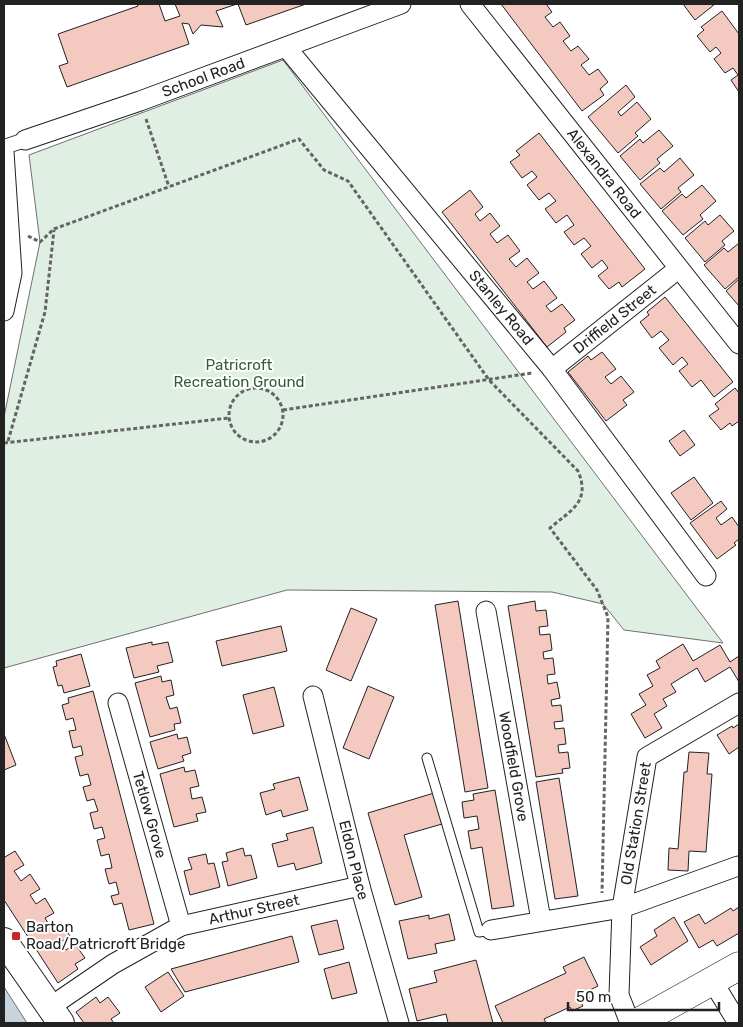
<svg xmlns="http://www.w3.org/2000/svg" width="743" height="1027" viewBox="0 0 743 1027" font-family="Rubik,sans-serif">
  <rect width="100%" height="100%" fill="#fff"/>
  <polygon fill="#e0efe3" stroke="#6f6f6f" points="283,60 723,643 624,630 603,604 552,592 287,590 4,668 4,417 40,242 29,155"/>
  <polygon fill="#c7d3dd" stroke="#6f6f6f" points="4,987 27,1023 4,1023"/>
  <g fill="#f3c9c0" stroke="#222">
    <polygon points="137,4 159,4 165,21 180,16 175,4 237,4 216,11 223,27 201,25 193,34 189,24 182,23 189,44 67,87 59,66 68,63 58,34 138,6"/>
    <polygon points="238,4 306,4 246,25"/>
    <polygon points="501,4 546,4 552,12 545,17 553,27 560,22 570,36 563,41 571,51 578,46 589,59 581,65 589,75 598,69 608,82 600,89 604,95 582,111"/>
    <polygon points="683,4 715,4 695,20"/>
    <polygon points="722,11 739,34 739,92 731,80 738,75 733,68 725,73 714,59 721,53 716,47 710,52 697,36 704,30 701,27"/>
    <polygon points="626,85 635,97 618,112 621,116 637,102 651,119 635,133 638,136 618,153 588,117"/>
    <polygon points="659,130 673,146 657,159 660,163 640,180 620,156 640,139 643,143"/>
    <polygon points="539,133 645,269 622,287 619,282 609,289 598,276 608,268 602,260 592,268 581,254 591,246 584,238 574,245 564,232 574,225 567,215 556,223 545,209 556,201 549,193 539,200 527,185 537,177 532,171 522,178 510,162 520,155 516,151"/>
    <polygon points="680,158 694,175 678,188 681,192 661,209 640,184 660,168 664,172"/>
    <polygon points="702,185 716,201 700,215 703,219 683,235 662,211 682,194 686,198"/>
    <polygon points="470,190 483,207 475,214 480,221 490,213 500,226 490,234 497,243 508,235 520,251 509,259 516,267 527,258 539,273 527,282 533,289 544,281 557,298 546,306 551,312 562,304 575,320 564,328 566,332 547,347 442,212"/>
    <polygon points="720,215 734,231 722,241 725,245 705,262 685,238 705,221 708,225"/>
    <polygon points="739,243 739,277 725,289 704,265 724,248 728,252"/>
    <polygon points="739,279 739,306 726,291"/>
    <polygon points="665,297 733,382 714,397 701,380 692,387 679,371 688,364 682,357 673,365 659,348 669,340 661,331 652,338 640,322 649,315 647,312"/>
    <polygon points="602,352 616,369 605,377 611,384 621,376 634,392 623,400 627,405 606,421 568,372 588,356 591,360"/>
    <polygon points="735,388 739,393 739,421 732,426 730,423 721,430 709,416 719,409 715,404"/>
    <polygon points="684,430 695,445 680,456 669,441"/>
    <polygon points="694,477 713,503 691,520 671,493"/>
    <polygon points="721,501 727,509 716,518 721,525 732,517 739,527 739,539 734,543 736,545 717,559 690,523"/>
    <polygon points="458,601 488,788 465,792 435,605"/>
    <polygon points="535,601 536,611 546,610 548,626 539,627 540,635 550,634 552,650 543,652 544,659 553,658 555,674 547,675 548,684 557,682 560,698 551,700 552,706 561,705 563,721 554,722 555,729 564,728 566,744 558,745 559,753 568,752 570,768 562,769 563,773 536,777 508,606"/>
    <polygon points="351,608 377,619 351,681 326,670"/>
    <polygon points="281,626 287,651 222,666 216,641"/>
    <polygon points="152,642 152,645 168,642 173,662 157,666 159,672 134,678 126,648"/>
    <polygon points="683,644 693,661 720,645 730,662 739,656 739,682 730,667 705,682 697,668 671,684 676,692 663,699 667,706 654,714 662,728 645,738 631,714 646,705 639,694 653,686 647,675 660,668 656,661"/>
    <polygon points="81,654 90,686 64,693 62,685 58,686 53,667 57,666 56,661"/>
    <polygon points="161,676 162,682 171,680 174,695 166,697 170,709 177,707 181,723 174,724 175,730 150,737 135,683"/>
    <polygon points="368,686 394,697 369,759 343,748"/>
    <polygon points="274,687 284,726 253,734 243,695"/>
    <polygon points="93,691 154,924 129,930 122,903 114,905 111,896 119,894 116,882 109,884 105,869 112,868 109,854 101,856 97,840 105,838 102,827 94,829 90,813 98,811 94,799 87,801 83,787 91,785 88,774 80,776 75,757 83,755 81,746 73,748 69,731 76,730 73,718 66,720 62,705 69,703 68,698"/>
    <polygon points="739,724 739,747 729,754 717,735 732,726 733,728"/>
    <polygon points="4,734 16,765 4,770"/>
    <polygon points="177,734 178,739 187,737 191,753 182,756 184,761 158,769 150,742"/>
    <polygon points="689,752 709,753 707,774 712,774 706,852 689,851 688,871 668,870 669,848 678,849 684,772 687,772"/>
    <polygon points="184,767 185,772 195,770 199,786 190,788 192,799 202,797 206,812 196,814 198,821 174,827 160,774"/>
    <polygon points="299,777 308,810 283,817 281,810 266,815 260,793 275,789 273,784"/>
    <polygon points="559,778 578,896 555,899 536,782"/>
    <polygon points="495,790 514,906 492,909 482,847 471,849 468,831 479,829 477,816 464,818 462,802 474,800 473,794"/>
    <polygon points="434,793 442,824 404,835 422,897 395,905 368,813"/>
    <polygon points="313,827 322,863 296,870 294,863 278,867 272,844 288,840 286,834"/>
    <polygon points="243,848 245,856 251,855 257,878 228,886 222,862 228,861 226,853"/>
    <polygon points="15,851 24,865 14,871 21,881 30,874 40,889 30,895 36,904 45,898 54,913 45,918 51,928 61,922 70,936 61,942 66,950 75,944 85,958 75,964 78,969 58,983 4,900 4,855 5,857"/>
    <polygon points="206,854 208,864 214,863 220,887 190,895 184,871 192,869 188,858"/>
    <polygon points="739,907 739,933 717,946 713,940 699,948 684,922 699,914 705,924 731,908 733,911"/>
    <polygon points="449,914 455,940 435,944 437,953 408,959 399,921 429,915 429,919"/>
    <polygon points="674,917 688,941 651,965 640,947 657,936 654,930"/>
    <polygon points="337,920 344,949 319,955 311,926"/>
    <polygon points="292,936 299,962 185,992 171,969"/>
    <polygon points="584,957 598,986 590,990 593,996 581,1002 583,1006 572,1011 570,1007 544,1019 546,1023 503,1023 495,1006 566,973 563,967"/>
    <polygon points="476,960 493,1023 448,1023 446,1014 417,1021 409,989 437,982 434,971"/>
    <polygon points="349,962 357,993 332,999 324,969"/>
    <polygon points="168,972 184,996 161,1012 145,987"/>
    <polygon points="96,997 100,1003 108,997 120,1013 111,1019 114,1023 84,1023 76,1012"/>
  </g>
  <g fill="none" stroke-linecap="round" stroke-linejoin="round">
    <g stroke="#222" stroke-width="11">
      <polyline id="service" points="427,758 479,932 491,930"/>
    </g>
    <g stroke="#222" stroke-width="16">
      <polyline id="pedestrian" points="4,147 25,140"/>
    </g>
    <g stroke="#222" stroke-width="21">
      <g id="minor">
        <path id="s1" d="M470 4 739 344"/>
        <path id="s2" d="M286 47 552 369 706 576"/>
        <path id="s3" d="M25 140 140 101 401 4"/>
        <polyline points="4,152 12,273 4,311"/>
        <path id="s4" d="M552 369 678 269"/>
        <path id="s5" d="M486 611 541 920"/>
        <path id="s6" d="M313 696 360 886 399 1023"/>
        <path id="s7" d="M118 703 181 926"/>
        <path id="s8" d="M738 866 622 908 647 757 739 703"/>
        <polyline points="491,930 622,908 619,995 630,1023"/>
        <polyline points="713,982 738,1023"/>
        <path id="s9" d="M50 1007 113 964 181 926 360 886"/>
      </g>
    </g>
    <g stroke="#222" stroke-width="28">
      <polyline id="secondary" points="4,941 61,1023"/>
    </g>
    <g stroke="#222" stroke-width="29">
      <polyline id="primary" points="637,1023 739,966"/>
    </g>
    <g stroke="#646464" stroke-width="3" stroke-dasharray="4 2.5" stroke-linecap="butt">
      <polyline points="146,119 169,187"/>
      <path d="M28 236 40 242 54 229 299 139 324 170 348 181 489 380 578 471C591 502 571 510 550 528L597 590 608 617 602 893"/>
      <circle cx="256" cy="415" r="27"/>
      <polyline points="283,410 532,373"/>
      <polyline points="8,441 45,312 54,230"/>
      <polyline points="4,443 229,418"/>
    </g>
    <use href="#service" stroke="#fff" stroke-width="9"/>
    <use href="#pedestrian" stroke="#fff" stroke-width="14"/>
    <use href="#minor" stroke="#fff" stroke-width="19"/>
    <use href="#secondary" stroke="#fff" stroke-width="26"/>
    <use href="#primary" stroke="#fff" stroke-width="28"/>
  </g>
  <rect fill="#c62828" stroke="#fff" stroke-width="2" x="11" y="931" width="10" height="10" rx="2.5"/>
  <g text-anchor="middle" stroke-width="4" stroke-linejoin="round" paint-order="stroke">
    <g font-size="15" fill="#222" stroke="#fff">
      <text dy="5" stroke="none"><textPath href="#s3" startOffset="189">School Road</textPath></text>
      <text dy="5" stroke="none"><textPath href="#s1" startOffset="216">Alexandra Road</textPath></text>
      <text dy="5" stroke="none"><textPath href="#s2" startOffset="338">Stanley Road</textPath></text>
      <text dy="5" stroke="none"><textPath href="#s4" startOffset="80">Driffield Street</textPath></text>
      <text dy="5" stroke="none"><textPath href="#s5" startOffset="158">Woodfield Grove</textPath></text>
      <text dy="5" stroke="none"><textPath href="#s7" startOffset="116">Tetlow Grove</textPath></text>
      <text dy="5" stroke="none"><textPath href="#s8" startOffset="209">Old Station Street</textPath></text>
      <text dy="5" stroke="none"><textPath href="#s6" startOffset="169">Eldon Place</textPath></text>
      <text dy="5" stroke="none"><textPath href="#s9" startOffset="229">Arthur Street</textPath></text>
    </g>
    <g font-size="15" fill="#2f5e38" stroke="#fff">
      <text x="239" y="370">Patricroft<tspan x="239" dy="17">Recreation Ground</tspan></text>
    </g>
    <g font-size="15" fill="#222" stroke="#fff" text-anchor="start">
      <text x="26" y="932">Barton<tspan x="26" dy="17">Road/Patricroft Bridge</tspan></text>
    </g>
  </g>
  <rect width="743" height="1027" fill="none" stroke="#222222" stroke-width="10"/>
  <path d="M568 1002v8h151v-8" fill="none" stroke="#222222" stroke-width="2.5"/>
  <text x="576" y="1002" font-size="15" fill="#222222" stroke="#ffffff" stroke-width="4" paint-order="stroke">50 m</text>
</svg>
